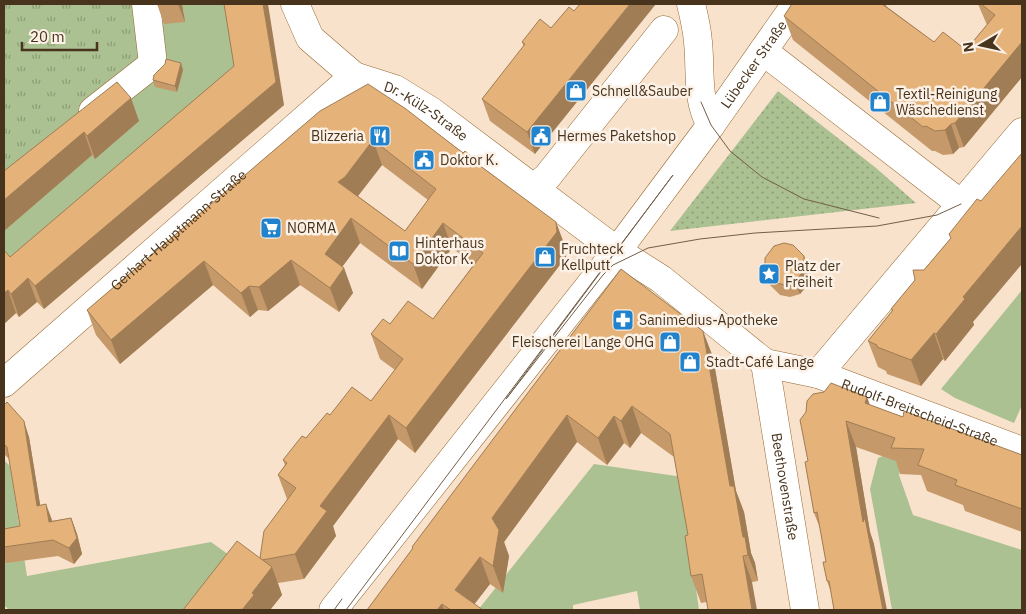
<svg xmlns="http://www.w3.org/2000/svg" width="1026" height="614" viewBox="0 0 1026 614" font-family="'IBM Plex Sans',sans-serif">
  <defs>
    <pattern id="grass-dots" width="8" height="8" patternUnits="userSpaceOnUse" patternTransform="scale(1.25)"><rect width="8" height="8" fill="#abc192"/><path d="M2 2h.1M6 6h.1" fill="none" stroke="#8d9d76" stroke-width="1.8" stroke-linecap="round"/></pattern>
    <pattern id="park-tufts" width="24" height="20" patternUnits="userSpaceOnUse" patternTransform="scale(1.25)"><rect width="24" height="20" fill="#abc192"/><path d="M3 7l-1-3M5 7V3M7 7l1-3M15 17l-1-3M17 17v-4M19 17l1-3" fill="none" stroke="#8d9d76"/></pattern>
  </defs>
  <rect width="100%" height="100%" fill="#f8e2cc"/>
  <polygon fill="url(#grass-dots)" points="778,91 876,168 916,203 670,231"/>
  <polygon fill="url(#park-tufts)" points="4,4 149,4 153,64 4,181"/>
  <g fill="#abc192">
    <polygon points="182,4 225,4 238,88 4,272 4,181 152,64 152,22 184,15"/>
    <polygon points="1022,290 1022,405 1014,423 955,398 941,389"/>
    <polygon points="905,447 899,475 913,515 1022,550 1022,610 892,610 870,489 878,458"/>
    <polygon points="4,460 10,466 27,576 211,542 247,568 214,610 9,610 4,605"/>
    <polygon points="594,464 676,476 680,474 699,610 640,610 637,591 573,605 573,610 478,610"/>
  </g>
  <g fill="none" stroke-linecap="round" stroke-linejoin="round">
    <g stroke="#976830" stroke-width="29">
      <g id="minor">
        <path id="s1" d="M295 4 310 38 354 76 395 89 431 111 617 251 661 279 765 363 818 374 1022 451"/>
        <path d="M691 4C694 16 697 29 698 42 701 70 696 100 711 125"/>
        <polyline points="763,51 961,204"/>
        <polyline points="93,111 153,64 146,4"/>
        <polyline points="534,188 547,177 664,30"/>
        <path id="s2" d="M765 363 805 610"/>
        <polyline points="818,374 1022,132"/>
        <path id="s3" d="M4 383 354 76"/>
        <path id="s4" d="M333 610 617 251 711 125 796 4"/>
      </g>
    </g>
    <use href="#minor" stroke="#fff" stroke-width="28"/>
    <g stroke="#735e47" stroke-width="1">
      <polyline points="701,102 711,125 730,151 762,177 804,199 879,218"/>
      <polyline points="334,610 342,599"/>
      <polyline points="346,610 673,175 506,399 603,275 613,265 648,248 700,239 755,233 877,226 937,215 961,204"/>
    </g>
  </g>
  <g fill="#c59969" fill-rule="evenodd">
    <polygon points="157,4 182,4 185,22 164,24"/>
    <polygon points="792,4 887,4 886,6 934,42 966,50 987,25 978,4 1022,4 1022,77 964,147 959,148 953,154 943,155 935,151 932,151 793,40 784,16"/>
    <polygon points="574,11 535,154 490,121 482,99 524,47 522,42 551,28"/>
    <polygon points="234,66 284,105 44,309 37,302 19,317 16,313 4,324 4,250 10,257"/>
    <polygon points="183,70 177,92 155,87 153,80"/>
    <polygon points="117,82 139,121 95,159 92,155 4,231"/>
    <path d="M320 111 463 153 480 163 482 167 565 246 566 257 415 453 398 439 333 526 336 536 304 579 278 583 282 595 270 610H183L260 558 287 499 278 475 285 465 283 460 330 415 371 401 395 370 380 359 371 334 390 324 433 319 474 264 452 248 422 289 360 243 342 267 344 268 353 293 339 312 300 285 268 311 258 310 250 317 213 285 120 364 96 335 87 310ZM382 165 428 200 405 231 358 196Z"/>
    <polygon points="977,199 973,322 974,325 945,361 943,359 921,386 887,374 886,371 878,367 868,341 892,311 891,309 951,238"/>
    <polygon points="808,268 809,283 800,294 790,297 780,295 770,285 765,272"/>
    <polygon points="621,269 713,357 736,491 744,512 751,553 755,563 758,581 752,582 706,602 701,603 691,576 688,535 674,457 641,433 630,448 624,443 607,465 577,442 504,542 509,556 503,593 490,584 474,604 483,610 367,610 413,548 412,547"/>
    <polygon points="824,392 870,405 903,417 1022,455 1022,532 965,511 963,505 927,491 921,475 900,474 896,461 856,447 870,532 874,544 832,595 827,581 826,562 820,528 814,513 808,461"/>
    <polygon points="4,405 29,437 40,505 52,521 71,518 77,534 82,554 74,564 58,556 6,563 4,557 4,529 20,526 9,459 4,454"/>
  </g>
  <g fill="#a07d55">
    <polygon points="178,4 182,4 185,22"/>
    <polygon points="263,4 268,4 284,105 44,309 35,286 276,82"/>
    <polygon points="630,4 656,4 535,154 527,132"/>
    <polygon points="1022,42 1022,77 964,147 955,123"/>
    <polygon points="181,63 183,70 177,92 175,86"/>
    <polygon points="131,98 139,121 95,159 87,136"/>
    <polygon points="951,124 959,148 953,154 945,130"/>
    <polygon points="84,132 92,155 4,231 4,200"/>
    <polygon points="373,140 382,165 354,201 338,182"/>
    <polygon points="351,218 360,243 333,279 325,254"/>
    <polygon points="556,222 565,246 566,257 415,453 406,428"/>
    <polygon points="443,223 452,248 422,289 413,264"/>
    <polygon points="1022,226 1022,264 973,322 974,325 945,361 936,334 963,297"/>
    <polygon points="804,256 808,268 809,283 800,294 795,282"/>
    <polygon points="291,260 300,285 268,311 259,287"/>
    <polygon points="204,261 213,285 120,364 111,340"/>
    <polygon points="344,268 353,293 339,312 330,288"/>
    <polygon points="28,278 37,302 19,317 11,294"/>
    <polygon points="249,286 258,310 250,317 241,293"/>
    <polygon points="8,290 16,313 4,324 4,293"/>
    <polygon points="703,331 713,357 736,491 744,512 751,553 755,563 758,581 748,555 730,486"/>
    <polygon points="934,333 943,359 921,386 911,360"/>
    <polygon points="867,397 877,424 865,403"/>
    <polygon points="632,406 641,433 630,448 621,421"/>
    <polygon points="389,415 398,439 333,526 336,536 304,579 295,554 320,506"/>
    <polygon points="567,415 577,442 504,542 509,556 503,593 493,566 492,518"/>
    <polygon points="614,416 624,443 607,465 598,438"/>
    <polygon points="24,421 29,437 43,522 37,506"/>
    <polygon points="846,421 856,447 870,532 874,544 887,610 883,610 863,522"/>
    <polygon points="46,504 52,520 55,537 49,522"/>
    <polygon points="71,518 77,534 82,554 74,564 69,548"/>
    <polygon points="743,556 752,582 757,610 752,610"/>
    <polygon points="480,557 490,584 470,610 455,590"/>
    <polygon points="272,567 282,595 270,610 242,610 252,593"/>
    <polygon points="442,604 444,610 437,610"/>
  </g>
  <g fill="#e5b27a" stroke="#a07d55" fill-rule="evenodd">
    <polygon points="224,4 263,4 276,82 35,286 28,278 11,294 8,290 4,293 4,250 10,257 234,66"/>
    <polygon points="580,4 630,4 527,132 482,99 525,44 522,42 540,19 551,28 569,7 574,11"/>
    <polygon points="792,4 882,4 934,42 943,32 966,50 995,15 981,4 1022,4 1022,42 955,123 951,124 945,130 935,131 926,126 923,127 784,16"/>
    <polygon points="166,59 181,63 175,86 153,80 154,75 165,64"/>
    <polygon points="117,82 131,98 87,136 84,132 4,200 4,171"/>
    <path d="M368 84 406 109 463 153 465 151 480 163 479 165 556 222 557 232 406 428 389 415 320 506 327 511 295 554 262 560 260 558 264 531 296 488 278 475 287 463 283 460 302 436 306 438 327 413 330 415 352 387 371 401 403 359 371 334 383 319 390 324 408 301 433 319 483 253 443 223 413 264 351 218 325 254 344 268 330 288 291 260 259 287 249 286 241 293 204 261 111 340 87 310 320 111ZM373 140 436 189 405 231 338 182 345 177Z"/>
    <polygon points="1022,153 1022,226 963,297 965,299 936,334 934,333 911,360 877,347 877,345 868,341 893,310 891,309 915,280 913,270 924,270 951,238 949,234 977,199 981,201"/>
    <polygon points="784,243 793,245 804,256 804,270 795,282 785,285 776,283 765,272 765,258 774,246"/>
    <polygon points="621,269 703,331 730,486 734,486 743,537 745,537 748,555 743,556 752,610 708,610 702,574 691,576 685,536 688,535 670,434 632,406 621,421 614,416 598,438 567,415 492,518 499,530 493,566 480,557 455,590 483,610 451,610 442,604 437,610 367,610 413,548 412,547"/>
    <polygon points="831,383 867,397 865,403 903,417 904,411 1022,455 1022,509 955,485 957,480 918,465 924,449 891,448 895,438 846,421 863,522 865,518 883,610 834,610 829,581 827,581 823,562 826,562 817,512 814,513 805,462 808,461 800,420 806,412 807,401 813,394 824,392"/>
    <polygon points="7,402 24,421 37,506 46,504 49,522 71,518 77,538 69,548 53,540 4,547 4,529 20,526 7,447 4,444 4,405"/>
    <polygon points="237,541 272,567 252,593 254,595 242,610 241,609 239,610 183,610"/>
  </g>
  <defs>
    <g id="shop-square" transform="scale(1.125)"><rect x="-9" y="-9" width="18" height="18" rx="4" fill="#2182cd" stroke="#fcf1e6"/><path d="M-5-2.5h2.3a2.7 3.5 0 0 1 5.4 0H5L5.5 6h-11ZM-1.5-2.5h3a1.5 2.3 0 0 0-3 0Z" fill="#fff"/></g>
    <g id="restaurant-square" transform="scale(1.125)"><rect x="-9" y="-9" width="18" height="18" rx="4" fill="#2182cd" stroke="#fcf1e6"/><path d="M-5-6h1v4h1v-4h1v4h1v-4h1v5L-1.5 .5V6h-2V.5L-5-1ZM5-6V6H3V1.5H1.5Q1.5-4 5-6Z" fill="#fff"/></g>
    <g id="civic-square" transform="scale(1.125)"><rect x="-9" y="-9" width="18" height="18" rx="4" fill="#2182cd" stroke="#fcf1e6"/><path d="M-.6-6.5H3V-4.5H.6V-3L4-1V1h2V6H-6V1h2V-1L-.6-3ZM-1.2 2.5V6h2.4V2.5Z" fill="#fff"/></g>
    <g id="supermarket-square" transform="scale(1.125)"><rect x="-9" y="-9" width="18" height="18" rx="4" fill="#2182cd" stroke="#fcf1e6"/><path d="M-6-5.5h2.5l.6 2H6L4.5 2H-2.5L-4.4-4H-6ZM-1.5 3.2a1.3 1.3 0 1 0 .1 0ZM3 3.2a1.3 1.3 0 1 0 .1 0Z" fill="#fff"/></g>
    <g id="library-square" transform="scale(1.125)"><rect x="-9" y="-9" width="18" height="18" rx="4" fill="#2182cd" stroke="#fcf1e6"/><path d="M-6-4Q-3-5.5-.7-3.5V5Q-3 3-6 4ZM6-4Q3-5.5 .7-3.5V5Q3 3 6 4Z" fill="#fff"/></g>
    <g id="sight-square" transform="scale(1.125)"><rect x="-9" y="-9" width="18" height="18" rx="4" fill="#2182cd" stroke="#fcf1e6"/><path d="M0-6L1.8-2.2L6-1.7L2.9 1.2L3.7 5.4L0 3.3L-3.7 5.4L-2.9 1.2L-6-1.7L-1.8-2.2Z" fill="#fff"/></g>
    <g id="pharmacy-square" transform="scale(1.125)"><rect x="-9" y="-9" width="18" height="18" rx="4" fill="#2182cd" stroke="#fcf1e6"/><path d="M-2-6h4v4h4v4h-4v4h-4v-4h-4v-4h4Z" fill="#fff"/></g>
  </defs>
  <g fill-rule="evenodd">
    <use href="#shop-square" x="576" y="91"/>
    <use href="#shop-square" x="880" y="102"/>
    <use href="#restaurant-square" x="380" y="136"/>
    <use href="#civic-square" x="541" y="136"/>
    <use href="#civic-square" x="424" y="160"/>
    <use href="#supermarket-square" x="271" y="228"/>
    <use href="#library-square" x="399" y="251"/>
    <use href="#shop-square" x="545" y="257"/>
    <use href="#sight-square" x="769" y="274"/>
    <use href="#pharmacy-square" x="623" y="320"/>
    <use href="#shop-square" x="670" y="342"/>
    <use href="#shop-square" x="690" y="362"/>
  </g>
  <g text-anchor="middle" stroke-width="5" stroke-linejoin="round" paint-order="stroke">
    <g font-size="14" fill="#48331c" stroke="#fcf1e6">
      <text dy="5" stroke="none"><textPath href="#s4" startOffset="689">Lübecker Straße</textPath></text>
      <text dy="5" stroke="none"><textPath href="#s1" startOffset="176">Dr.-Külz-Straße</textPath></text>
      <text dy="5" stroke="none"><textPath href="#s3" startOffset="232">Gerhart-Hauptmann-Straße</textPath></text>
      <text dy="5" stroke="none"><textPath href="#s1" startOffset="762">Rudolf-Breitscheid-Straße</textPath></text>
      <text dy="5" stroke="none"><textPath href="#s2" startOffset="125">Beethovenstraße</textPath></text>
    </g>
    <g font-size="14" fill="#48331c" stroke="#fcf1e6" text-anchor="start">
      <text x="592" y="96">Schnell&amp;Sauber</text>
      <text x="896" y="99">Textil-Reinigung<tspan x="896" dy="16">Wäschedienst</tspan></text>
      <text x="364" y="141" text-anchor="end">Blizzeria</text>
      <text x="557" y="141">Hermes Paketshop</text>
      <text x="440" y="165">Doktor K.</text>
      <text x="287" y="233">NORMA</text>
      <text x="415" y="248">Hinterhaus<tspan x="415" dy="16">Doktor K.</tspan></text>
      <text x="561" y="254">Fruchteck<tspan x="561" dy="16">Kellputt</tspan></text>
      <text x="785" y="271">Platz der<tspan x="785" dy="16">Freiheit</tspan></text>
      <text x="639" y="325">Sanimedius-Apotheke</text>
      <text x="654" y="347" text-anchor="end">Fleischerei Lange OHG</text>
      <text x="706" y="367">Stadt-Café Lange</text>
    </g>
  </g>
  <rect width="1026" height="614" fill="none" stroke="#48331c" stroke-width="10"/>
  <g transform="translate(981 45) rotate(261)" stroke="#fcf1e6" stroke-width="4" paint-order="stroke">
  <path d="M0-4L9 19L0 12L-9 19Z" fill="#48331c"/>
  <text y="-8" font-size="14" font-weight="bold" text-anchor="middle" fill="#48331c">N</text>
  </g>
  <path d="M22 42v8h75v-8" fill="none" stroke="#48331c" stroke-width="2.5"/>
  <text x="30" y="42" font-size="15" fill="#48331c" stroke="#fcf1e6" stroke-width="4" paint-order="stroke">20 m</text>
</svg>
